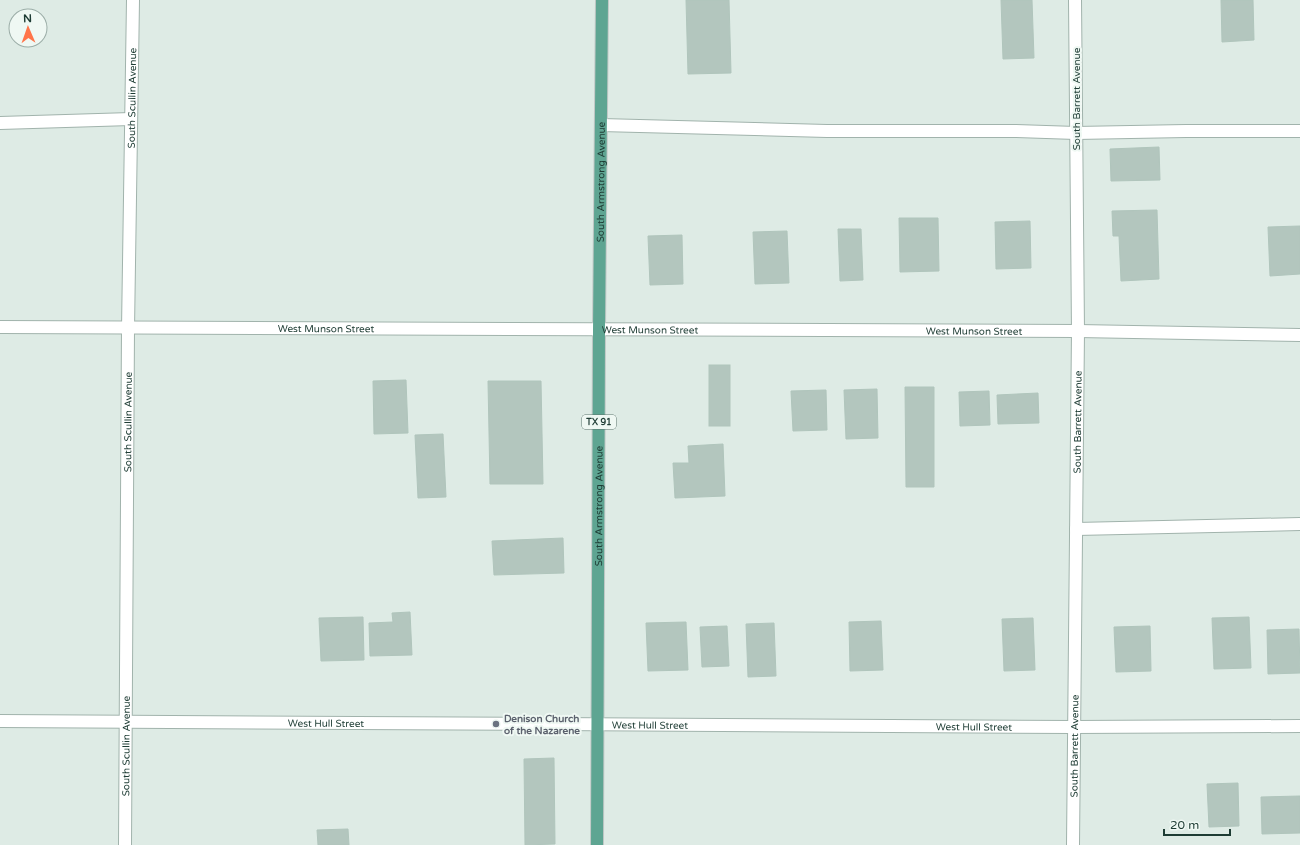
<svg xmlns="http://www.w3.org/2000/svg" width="1300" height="845" viewBox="0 0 1300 845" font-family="'Varela Round',sans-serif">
  <rect width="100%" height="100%" fill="#deebe5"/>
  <g fill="#b3c6be" stroke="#b0c5bc">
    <polygon points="686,0 729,0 731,73 688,74"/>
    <polygon points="1001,0 1032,0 1034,58 1003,59"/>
    <polygon points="1221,0 1253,0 1254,40 1222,42"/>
    <polygon points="1159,147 1160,180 1111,181 1110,149"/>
    <polygon points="1157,210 1159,279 1121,281 1119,236 1113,236 1112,211"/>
    <polygon points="899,218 938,218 939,271 900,272"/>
    <polygon points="1030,221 1031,268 996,269 995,222"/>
    <polygon points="1300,226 1300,274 1270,276 1268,227"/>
    <polygon points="838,229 861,229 863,280 840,281"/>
    <polygon points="787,231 789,283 755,284 753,232"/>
    <polygon points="682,235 683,284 650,285 648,236"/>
    <rect x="709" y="365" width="21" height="61"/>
    <polygon points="406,380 408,433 374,434 373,381"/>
    <polygon points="488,381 541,381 543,484 490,484"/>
    <polygon points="905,387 934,387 934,487 906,487"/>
    <polygon points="877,389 878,438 846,439 844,390"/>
    <polygon points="826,390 827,430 793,431 791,391"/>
    <polygon points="989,391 990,425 960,426 959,392"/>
    <polygon points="1038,393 1039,423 998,424 997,395"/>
    <polygon points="443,434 446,497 418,498 415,435"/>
    <polygon points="723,444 725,496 675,498 673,463 689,463 688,446"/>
    <polygon points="563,538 564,573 494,575 492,541"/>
    <polygon points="410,612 412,655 370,656 369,623 393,622 392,613"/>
    <polygon points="363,617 364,660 321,661 319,618"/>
    <polygon points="1249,617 1251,668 1214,669 1212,618"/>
    <polygon points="1033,618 1035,670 1004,671 1002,619"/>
    <polygon points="881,621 883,670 850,671 849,622"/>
    <polygon points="686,622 688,670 648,671 646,623"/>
    <polygon points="774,623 776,676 748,677 746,624"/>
    <polygon points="727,626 729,666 702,667 700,627"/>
    <polygon points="1150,626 1151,671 1116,672 1114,627"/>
    <polygon points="1299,629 1300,673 1268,674 1267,630"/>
    <polygon points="554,758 555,844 525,845 524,759"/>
    <polygon points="1238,783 1239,826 1209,827 1207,784"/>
    <polygon points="1300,796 1300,833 1262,834 1261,797"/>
    <polygon points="348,829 349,845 318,845 317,830"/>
  </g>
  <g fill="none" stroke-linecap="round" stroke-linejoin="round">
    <g stroke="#a1b3ac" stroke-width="14">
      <g id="service">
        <polyline points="0,123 131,119"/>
        <polyline points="601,125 827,131 1015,131 1076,133 1186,131 1300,131"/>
        <polyline points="1076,529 1300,524"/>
      </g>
    </g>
    <g stroke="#a1b3ac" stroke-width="14">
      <g id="minor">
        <path id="s1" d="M0 327 1078 331 1300 335"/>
        <path id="s2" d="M0 721 1074 727 1300 726"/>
        <path id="s3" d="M125 845 128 329 133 0"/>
        <path id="s4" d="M1073 845 1078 331 1075 0"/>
      </g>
    </g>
    <g stroke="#c0c8c6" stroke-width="14">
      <g id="primary">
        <path id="s5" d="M597 845 599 330 602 0"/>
      </g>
    </g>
    <use href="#service" stroke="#fff" stroke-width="12"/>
    <use href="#minor" stroke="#fff" stroke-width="12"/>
    <use href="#primary" stroke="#5ea592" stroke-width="12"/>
  </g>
  <circle fill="#6b7280" stroke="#eff8f3" stroke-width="1.5" cx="496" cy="724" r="4"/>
  <g text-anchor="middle" stroke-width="4" stroke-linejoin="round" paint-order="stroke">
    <rect fill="#eff8f3" stroke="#5d746d" stroke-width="1" x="582" y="415" width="34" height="14" rx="3"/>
    <g font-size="9" font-weight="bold" fill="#1e3c34">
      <text x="599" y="425">TX 91</text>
    </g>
    <g font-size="10" fill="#1e3c34" stroke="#eff8f3">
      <text dy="4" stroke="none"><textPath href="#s3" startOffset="747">South Scullin Avenue</textPath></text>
      <text transform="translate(1076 99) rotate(-90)" y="4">South Barrett Avenue</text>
      <text dy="4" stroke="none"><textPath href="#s5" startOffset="663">South Armstrong Avenue</textPath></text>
      <text dy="4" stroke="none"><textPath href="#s1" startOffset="326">West Munson Street</textPath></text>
      <text dy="4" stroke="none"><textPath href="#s1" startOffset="650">West Munson Street</textPath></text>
      <text dy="4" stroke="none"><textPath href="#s1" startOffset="974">West Munson Street</textPath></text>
      <text dy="4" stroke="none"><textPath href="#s3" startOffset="423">South Scullin Avenue</textPath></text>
      <text dy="4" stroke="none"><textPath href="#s4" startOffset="423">South Barrett Avenue</textPath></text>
      <text dy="4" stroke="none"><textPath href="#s5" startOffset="339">South Armstrong Avenue</textPath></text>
      <text dy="4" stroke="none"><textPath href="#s2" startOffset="326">West Hull Street</textPath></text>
      <text dy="4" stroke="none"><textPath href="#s2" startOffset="650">West Hull Street</textPath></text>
      <text dy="4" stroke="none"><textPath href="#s2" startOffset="974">West Hull Street</textPath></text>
      <text dy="4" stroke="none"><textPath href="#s3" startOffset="99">South Scullin Avenue</textPath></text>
      <text dy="4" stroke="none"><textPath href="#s4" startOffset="99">South Barrett Avenue</textPath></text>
    </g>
    <g font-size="10" font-weight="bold" fill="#5b616d" stroke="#eff8f3" text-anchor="start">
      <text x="504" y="722">Denison Church<tspan x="504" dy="12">of the Nazarene</tspan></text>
    </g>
  </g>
  <g transform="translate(28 28) rotate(358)"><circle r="19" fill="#eff8f3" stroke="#9bada7"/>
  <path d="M0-3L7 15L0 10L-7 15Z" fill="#ff7449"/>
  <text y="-6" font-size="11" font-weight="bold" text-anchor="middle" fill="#1e3c34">N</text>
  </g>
  <path d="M1164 829v6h66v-6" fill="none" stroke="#1e3c34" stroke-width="2"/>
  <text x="1170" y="829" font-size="12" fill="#1e3c34" stroke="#eff8f3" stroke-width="3" paint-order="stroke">20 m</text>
</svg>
